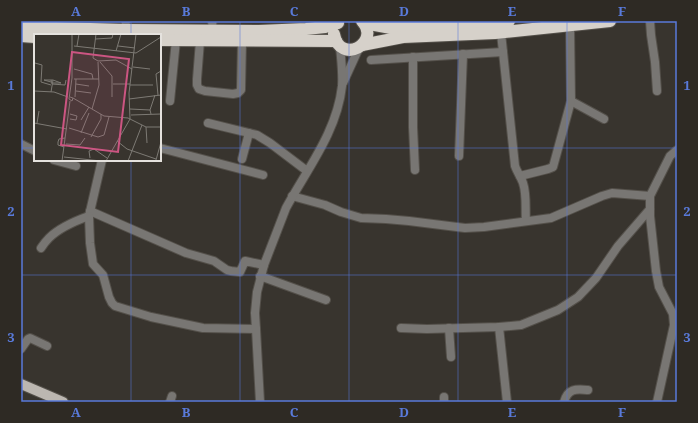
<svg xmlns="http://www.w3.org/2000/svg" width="698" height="423" viewBox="0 0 698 423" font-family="'Noto Serif',serif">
  <rect width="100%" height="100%" fill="#38342e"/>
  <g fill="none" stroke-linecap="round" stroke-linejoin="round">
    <g stroke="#54504a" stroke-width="10">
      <g id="minor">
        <polyline points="212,21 213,30"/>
        <polyline points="650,21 651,35 655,62 657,91"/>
        <polyline points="125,30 126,21"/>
        <path d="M501 33 515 166C517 172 521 177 523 183 527 195 525 209 526 221"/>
        <polyline points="200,41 197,79 197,85 199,89 205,91 233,94 238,93 241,90 242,40"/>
        <polyline points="413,57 413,127 415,170"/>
        <polyline points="371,60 503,52"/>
        <polyline points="343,83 359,48"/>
        <polyline points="170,101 176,40"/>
        <polyline points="571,101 604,119"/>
        <polyline points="208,123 257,135 270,143 307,171"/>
        <polyline points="21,144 35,151"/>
        <polyline points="160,148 263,175"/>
        <polyline points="459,156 463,54"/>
        <polyline points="242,159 249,133"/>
        <polyline points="54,160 76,166"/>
        <polyline points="102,160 89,216 90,243 93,264 103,275 109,297 112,303 115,306 151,317 203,328 256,329"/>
        <polyline points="520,176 548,169 553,167 571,101 570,25"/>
        <polyline points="292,196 325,205 341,212 361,218 386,219 409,221 465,228 484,227 551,218 602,196 612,193 650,196"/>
        <polyline points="90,211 186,253 214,261 227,270 231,271 240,272 245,261 264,265"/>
        <path d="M41 248C43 245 46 241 49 238 60 227 75 221 89 216"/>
        <polyline points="260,276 326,300"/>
        <polyline points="499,327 507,402"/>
        <polyline points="401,328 427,329 499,327 521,325 558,310 578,297 596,278 618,246 650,209"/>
        <polyline points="449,328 451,357"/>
        <polyline points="21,349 28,339 30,338 47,346"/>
        <polyline points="170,402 172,396"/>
        <path d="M260 402 256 329 255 313 257 292 264 265 286 208C307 169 337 132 342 86 343 73 341 59 340 46"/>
        <polyline points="444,402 444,397"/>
        <path d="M564 402C568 388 576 389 588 390"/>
        <polyline points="657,402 674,325 673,314 659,287 656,271 650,216 650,196 670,156 677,150"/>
      </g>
    </g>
    <g stroke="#54504a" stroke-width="12">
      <polyline id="major" points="21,384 63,402"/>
    </g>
    <g stroke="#54504a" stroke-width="14">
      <g id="highway">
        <polyline points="364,23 391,28 401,28 509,21"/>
        <polyline points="21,27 125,30 259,31 306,29 325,27 338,23"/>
        <path d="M334 34C340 66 382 43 362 21"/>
        <polyline points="21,36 35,37"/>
        <polyline points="160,40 336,41"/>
        <polyline points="362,45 403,37 495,33 610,21"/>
      </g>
    </g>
    <use href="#minor" stroke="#787673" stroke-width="8"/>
    <use href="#major" stroke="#bcb7b1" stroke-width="10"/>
    <use href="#highway" stroke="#d6d1ca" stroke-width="12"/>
  </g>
  <path fill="none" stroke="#597ada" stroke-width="1" stroke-opacity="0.55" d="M131 21V35M240 21V402M349 21V402M458 21V402M567 21V402M21 148H35M160 148H677M131 160V402M21 275H677"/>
  <g transform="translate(34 34)">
    <rect width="127" height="127" fill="#38342e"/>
    <path fill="none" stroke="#7d7a74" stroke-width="1" d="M62 0 59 24 64 27 82 26 98 35M61 5 78 4 79 0M40 12 102 19 127 3M43 12 45 0M84 12 101 14M82 17 87 0M66 28 78 42V63M1 29 8 31 7 48 17 51M99 33 116 35M40 35 58 40 59 45M40 45H65M17 48 10 46H17M19 49H27L19 46M18 50 31 51 32 46M42 50 55 52M79 50H96M96 51H119M0 57 20 58 34 63M42 57 57 59M17 58 19 46H17L18 50M124 61 122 40 127 37M36 63 39 64 38 67 35 65 38 44V0M41 63 42 45M39 64 70 82 94 84 112 93H127M95 65 127 61M58 75 65 51 64 28M96 75 116 76 117 80M116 76 121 61M97 81 127 80M36 85 42 86 43 82 36 80M47 86 55 73M0 89 33 95M3 89 5 77M112 93 113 109M35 94 64 103 70 101 75 83M47 99 55 79M57 103 67 85V80M83 107 93 115 122 125M32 110 46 111 51 104M30 113 24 111V108L25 105 31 104M30 123 67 127M56 124 55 117 60 115 73 124M122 126 127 108M28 127 36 67M72 127 96 85 95 59 102 0M94 127 108 91"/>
    <path fill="#cc5582" fill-opacity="0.15" stroke="#cc5582" stroke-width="2" d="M38 18 95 25 84 118 27 111Z"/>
    <rect width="127" height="127" fill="none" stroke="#e5e2de" stroke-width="2"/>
  </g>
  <rect width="698" height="423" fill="none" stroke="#2e2a24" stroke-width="44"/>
  <rect x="22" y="22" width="654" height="379" fill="none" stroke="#597ada" stroke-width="1.5"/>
  <g font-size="13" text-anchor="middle" font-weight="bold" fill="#597ada">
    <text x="76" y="16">A</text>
    <text x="186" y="16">B</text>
    <text x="294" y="16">C</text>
    <text x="404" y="16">D</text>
    <text x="512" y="16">E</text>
    <text x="622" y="16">F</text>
    <text x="11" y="90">1</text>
    <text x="687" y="90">1</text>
    <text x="11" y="216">2</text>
    <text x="687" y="216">2</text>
    <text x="11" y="342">3</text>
    <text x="687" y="342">3</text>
    <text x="76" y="417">A</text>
    <text x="186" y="417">B</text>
    <text x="294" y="417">C</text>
    <text x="404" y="417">D</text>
    <text x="512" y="417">E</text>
    <text x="622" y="417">F</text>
  </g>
</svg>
